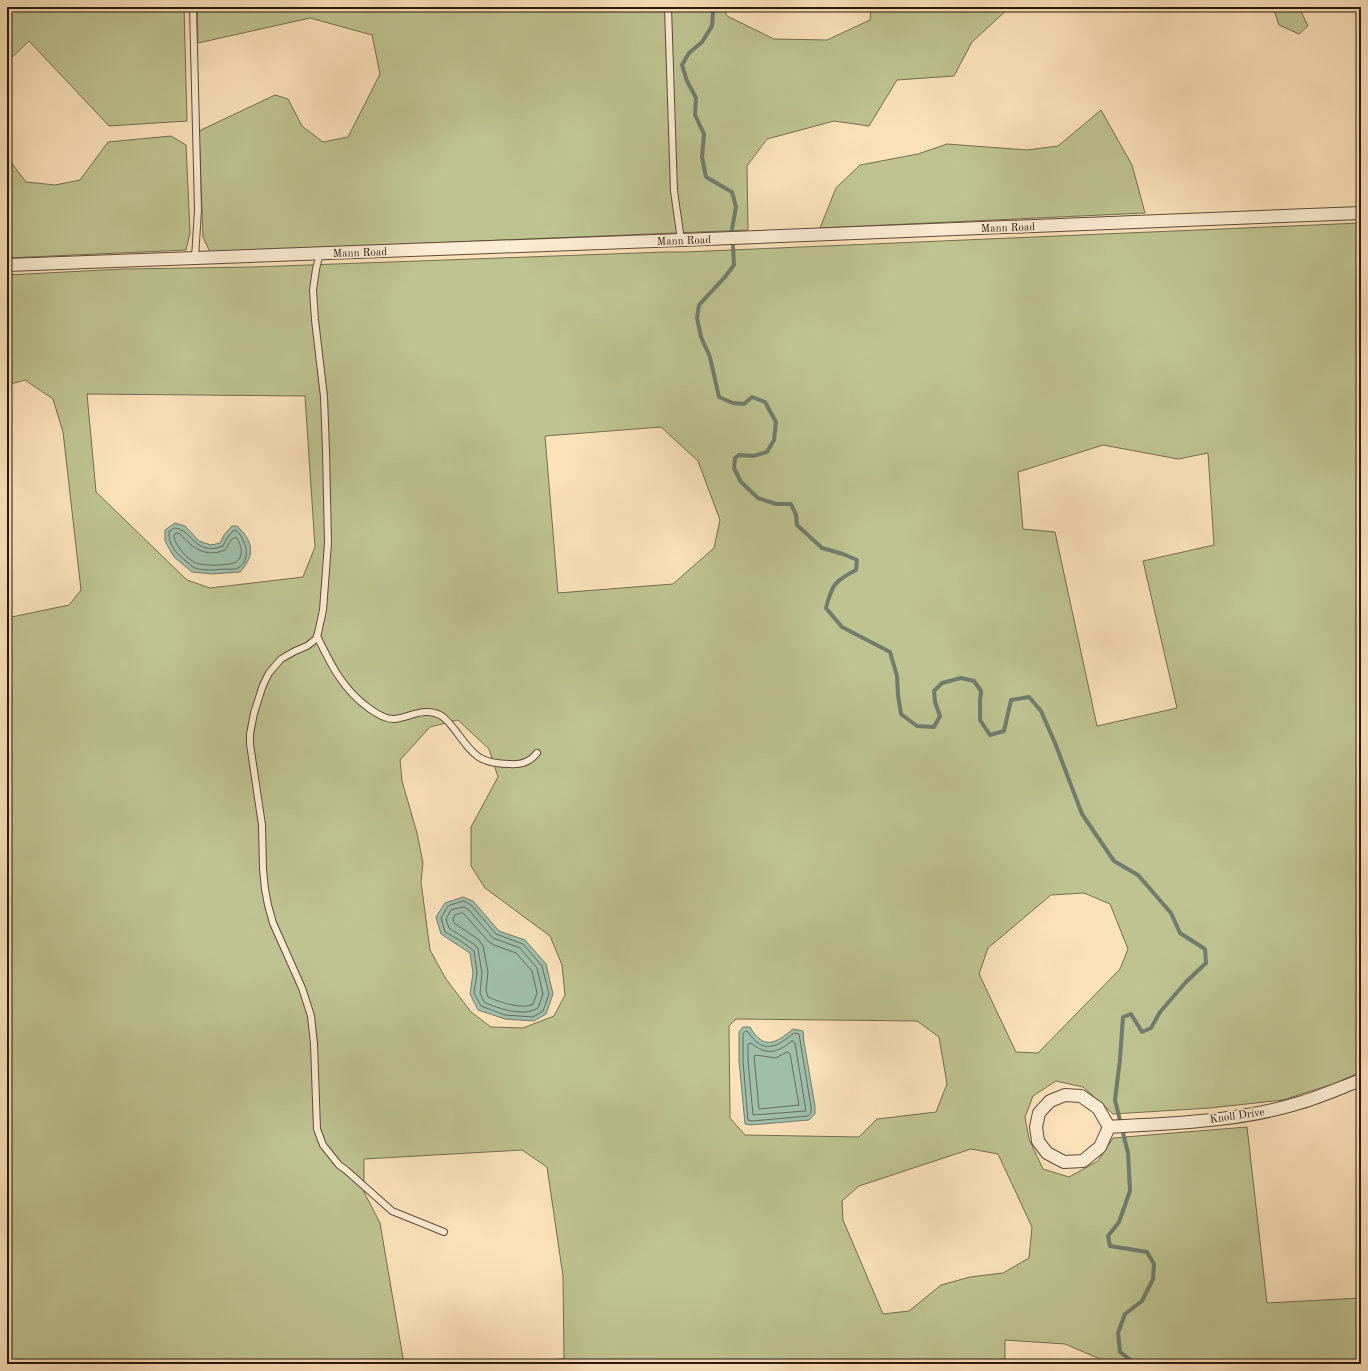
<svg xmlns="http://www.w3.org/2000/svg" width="1368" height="1371" viewBox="0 0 1368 1371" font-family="'Old Standard TT',serif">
  <rect width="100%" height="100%" fill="#fbe2bb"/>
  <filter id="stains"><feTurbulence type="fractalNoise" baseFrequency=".005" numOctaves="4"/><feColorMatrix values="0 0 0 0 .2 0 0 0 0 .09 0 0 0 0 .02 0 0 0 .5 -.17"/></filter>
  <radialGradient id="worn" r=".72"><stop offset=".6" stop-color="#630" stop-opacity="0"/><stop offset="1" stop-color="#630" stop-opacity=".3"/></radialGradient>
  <g fill="#bec391" stroke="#746d4f" fill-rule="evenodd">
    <polygon points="7,7 184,7 187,121 109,126 29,41 7,62"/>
    <polygon points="197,7 723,7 727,16 774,39 827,40 870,20 871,7 1010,7 972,42 954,76 897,80 869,126 834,121 767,139 747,166 748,230 210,252 203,237 199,131 275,95 288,99 302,126 323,142 348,137 380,74 372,35 310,18 198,43"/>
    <polygon points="1273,7 1299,7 1308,26 1299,34 1279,25"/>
    <polygon points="1101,110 1132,165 1145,213 820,228 836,188 860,165 918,154 947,144 1027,150 1058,146"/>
    <polygon points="171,136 186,145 190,233 186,250 7,258 7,157 26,182 55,185 80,180 108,142"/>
    <path d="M1361 223V1072L1333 1084 1283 1100 1210 1108 1113 1114 1083 1087 1056 1081 1033 1096 1025 1117 1029 1139 1043 1169 1069 1177 1098 1161 1113 1138 1247 1127 1267 1303 1361 1298V1364H1109L1105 1361 1065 1344 1005 1340V1364H444L564 1359 563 1276 547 1167 522 1150 364 1159V1192L380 1223 404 1364H7V618L69 605 81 590 63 432 53 399 25 380 7 385V275L123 269 253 267 665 252H685ZM87 394 305 396 315 547 303 577 210 588 187 580 96 492ZM661 427 698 461 720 520 714 548 673 584 558 593 545 436ZM1103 445 1178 459 1208 453 1214 545 1143 561 1177 708 1097 726 1055 532 1023 529 1018 472ZM458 720 489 749 498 777 471 827V866L485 888 550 936 562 965 565 995 554 1016 523 1028 491 1027 471 1012 446 979 430 950 421 882 423 863 417 833 402 781 400 760 430 727ZM1084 893 1110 904 1128 949 1120 969 1038 1053 1016 1052 979 974 988 948 1051 895ZM736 1019 917 1021 939 1037 947 1084 936 1112 877 1119 859 1137 745 1135 730 1118 729 1026ZM971 1149 998 1154 1032 1227 1029 1258 1003 1273 970 1277 941 1285 909 1311 883 1314 843 1220 842 1201 859 1186Z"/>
  </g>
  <g fill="#a0bfab" stroke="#717c6c">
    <path d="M175 523 185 526 199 541 211 545 220 543 224 535 232 526H237C253 541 256 555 240 572L212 574 192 572 174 557 165 541V530Z"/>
    <polygon points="463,897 473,901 499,931 525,940 546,964 553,994 546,1014 534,1021 505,1019 478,1010 470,994 473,973 470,953 441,934 436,917 445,903"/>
    <path d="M743 1027H750C764 1051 776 1043 793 1029L803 1031 804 1042 815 1106V1114L809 1120 751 1125 745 1124 739 1061V1032Z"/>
  </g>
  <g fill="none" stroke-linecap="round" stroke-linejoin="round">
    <g stroke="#666b5c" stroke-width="1">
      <path d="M175 528C193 530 195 557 223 546L227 538 233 531 236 530C245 539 253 559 238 568 234 570 227 569 223 569 214 570 203 571 195 568 192 567 190 564 187 562 178 555 168 546 169 532Z"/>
      <path d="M177 533 180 534C192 548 206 558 225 550L231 540 236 537C241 544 245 556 236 562 230 566 203 566 196 563 188 560 173 544 174 535Z"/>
      <polygon points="464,901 471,905 496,934 523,944 542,966 549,994 543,1011 533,1017 505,1015 481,1006 474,993 477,973 474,951 461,941 445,932 441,918 448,906"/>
      <path d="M464 907 468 909 493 938 520 948 537 968 543 994 538 1008C524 1017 499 1009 484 1002L480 993 482 973 478 949 475 945 449 928 446 919 451 910Z"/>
      <path d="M462 913 464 914 489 942 494 945 516 953 532 971 537 993 533 1004C523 1010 499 1002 488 997L486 991 488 972 483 946 479 940 454 923 453 919 455 915Z"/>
      <path d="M746 1031 748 1032C763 1055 777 1047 794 1033L799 1034 811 1107V1113L808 1116 752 1121 748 1120 743 1061V1034Z"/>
      <path d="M792 1041 795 1043 806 1111 753 1115 748 1061V1044L751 1043C767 1056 777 1053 792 1041Z"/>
      <polygon points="788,1052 790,1054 799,1105 759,1109 754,1056 756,1055 775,1058"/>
    </g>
    <path stroke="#717c6c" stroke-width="4" d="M709 7 713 13 712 26 702 42 689 53 682 65 687 81 696 98 695 115 704 134 702 157 706 177 732 192 736 207 732 229 734 265 725 277 699 305 697 318 701 337 710 357 719 397 733 403 744 404 752 397 765 402 776 422 774 440 767 452 753 456 739 455 735 458 734 468 741 482 758 498 776 504H791L796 515 797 525 822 548 843 554 857 560 856 570C835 581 832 584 826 608L842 627 890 652 897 676 898 695 901 714 917 726 934 727 940 716 935 702 934 691 942 683 961 678 974 681 981 691 980 702V720L990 735 1004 731 1011 700 1029 697 1041 711 1055 743 1082 814 1114 861 1138 875 1171 913 1180 933 1205 949 1206 963 1186 982 1160 1012 1151 1028 1142 1032 1131 1014 1123 1017 1120 1059 1115 1100 1128 1153 1130 1191 1119 1222 1108 1236 1110 1246 1147 1252 1154 1264 1153 1279 1142 1301 1125 1314 1118 1333 1120 1352 1136 1364"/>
    <g stroke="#5f4a38" stroke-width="8">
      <g id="lane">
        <polyline points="193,7 198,210 195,258"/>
        <polyline points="668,7 674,191 681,240"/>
        <polyline points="320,253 316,269 313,290 315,320 324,397 326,451 328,543 323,610 318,633 316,639 307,646 295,651 281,659 269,673 263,685 254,713 250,734 250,744 262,825 263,869 265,889 268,905 273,923 302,988 311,1016 314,1044 317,1129 323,1145 339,1165 346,1170 392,1211 444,1232"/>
        <path d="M317 636C331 665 343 690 370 709 377 714 386 720 395 719 410 717 425 707 440 715 446 718 450 724 455 730 473 754 478 764 510 764 521 765 530 762 537 753"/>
      </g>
    </g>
    <g stroke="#5f4a38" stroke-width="14">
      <g id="street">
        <polyline points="7,265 681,240 1361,213"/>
        <polygon points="1065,1095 1081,1096 1098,1108 1109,1127 1100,1147 1083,1161 1064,1162 1047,1153 1038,1141 1036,1127 1039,1113 1050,1101"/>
        <path d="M1109 1127C1172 1123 1238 1122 1299 1103 1320 1097 1340 1088 1361 1080"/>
      </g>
    </g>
    <use href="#lane" stroke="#fcecd3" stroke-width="6"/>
    <use href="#street" stroke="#fcecd3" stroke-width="12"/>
  </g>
  <g text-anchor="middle" stroke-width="3.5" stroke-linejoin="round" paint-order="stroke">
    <g font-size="11" fill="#2b170d" stroke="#fcecd3">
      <text transform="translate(1008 227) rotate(-2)" y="4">Mann Road</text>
      <text transform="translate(684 240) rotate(-2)" y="4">Mann Road</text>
      <text transform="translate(360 252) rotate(-2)" y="4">Mann Road</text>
      <text transform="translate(1237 1115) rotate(-8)" y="4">Knoll Drive</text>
    </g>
  </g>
  <rect width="1368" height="1371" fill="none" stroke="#fbe2bb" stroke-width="24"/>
  <rect x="8" y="8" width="1352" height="1355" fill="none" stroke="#2b170d" stroke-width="2"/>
  <rect x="12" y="12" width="1344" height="1347" fill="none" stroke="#2b170d"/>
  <rect width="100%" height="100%" filter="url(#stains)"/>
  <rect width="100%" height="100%" fill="url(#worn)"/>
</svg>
